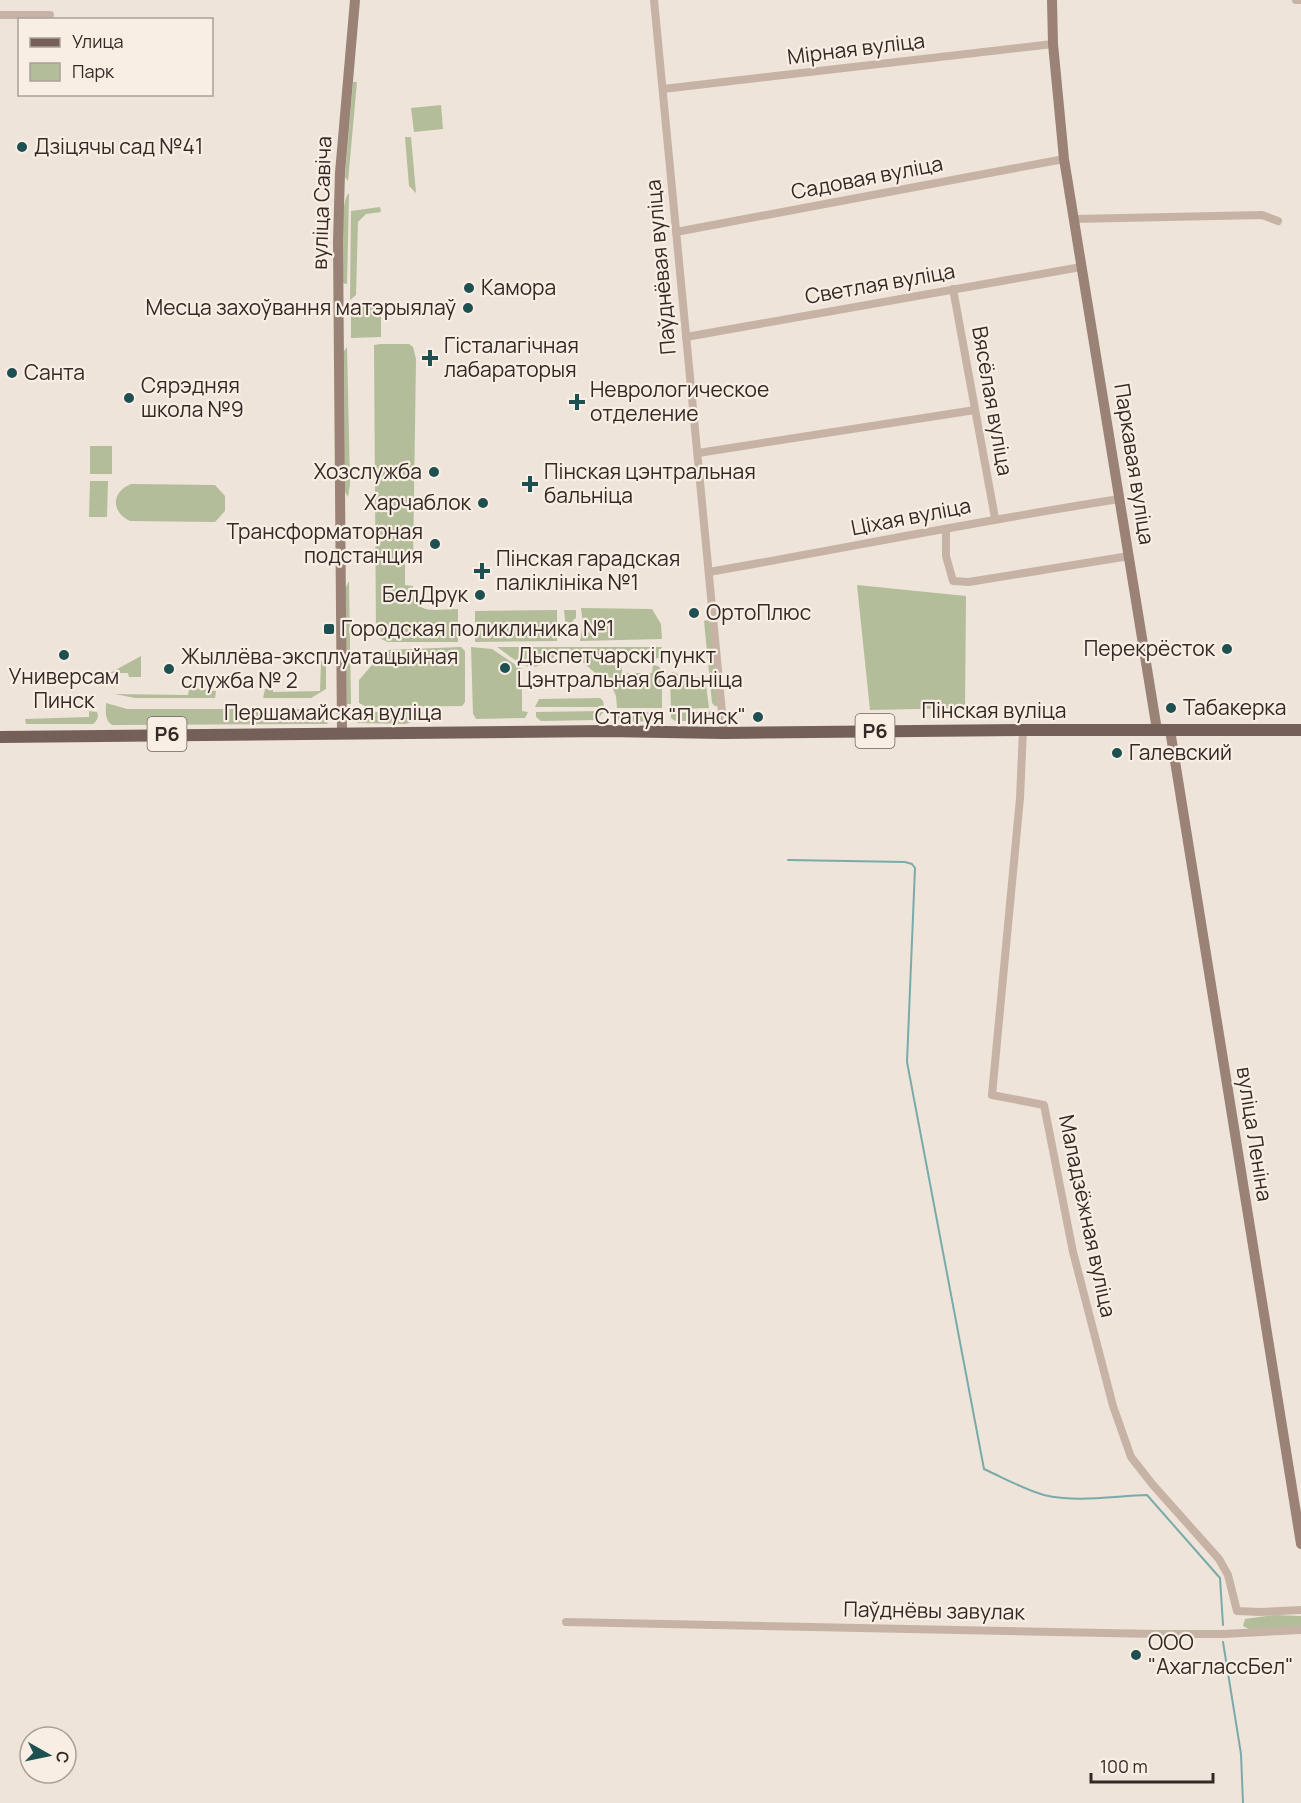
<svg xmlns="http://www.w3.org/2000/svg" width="1301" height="1803" viewBox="0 0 1301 1803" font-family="Manrope,sans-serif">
  <rect width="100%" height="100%" fill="#efe4d9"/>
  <g fill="#b3bd9a">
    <polygon points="353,82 357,82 348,181 345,177"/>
    <polygon points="441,105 443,129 414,132 411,108"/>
    <polygon points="405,137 411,137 416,193 409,186"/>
    <path d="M349 193 347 284 342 283C342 267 339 202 349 193Z"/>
    <polygon points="380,207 381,212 366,214 358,222 356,295 350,300 351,211"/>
    <polygon points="351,306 381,307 381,337 351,338"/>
    <path d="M381 344H409L413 347 416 359 413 562H405V585L413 586C413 617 434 609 458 609V642H388L379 638 376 633 374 345Z"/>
    <polygon points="347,347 350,484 348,497 345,492 344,351"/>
    <rect x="90" y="446" width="22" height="28"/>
    <polygon points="90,481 108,481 107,517 89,517"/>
    <path d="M131 484 215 485 225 496V511L215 522 130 521C111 512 111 492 131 484Z"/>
    <polygon points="349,581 351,704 347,704 345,589"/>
    <polygon points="857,585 966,596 965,708 870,710"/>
    <polygon points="581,608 652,609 661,624 662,639 580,641 583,624"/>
    <polygon points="557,610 557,641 475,642 475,611"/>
    <polygon points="564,610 576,610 576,618 573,620 575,637 564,637 566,630"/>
    <polygon points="708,620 710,623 719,706 715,706 712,703 704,621"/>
    <polygon points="461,647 465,651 465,702 462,706 367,707 359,703 359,680 385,650"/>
    <polygon points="471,647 492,649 522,669 522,711 528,712 525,718 476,719 473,714"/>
    <path d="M662 647 659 658 652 659V654L621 655 622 673H652L653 665 658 666 662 670V708H617L616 696 613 689 575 655 558 654C529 677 524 666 497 647Z"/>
    <polygon points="141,656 141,677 129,677 128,673 110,673"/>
    <polygon points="321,661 326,662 326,689 311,698 263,698 265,689 273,687 273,692 320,691"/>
    <polygon points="672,672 678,674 679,679 705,677 709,708 671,709 670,677"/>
    <polygon points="195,688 216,691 215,698 135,698 115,694 188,695 189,689"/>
    <polygon points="600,698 603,701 604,707 535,707 539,699"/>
    <path d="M106 703 127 709H311L334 713 327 724 112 725C104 719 106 711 106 703Z"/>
    <path d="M89 711 97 712C99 717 97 721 93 724H26L25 719 89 717Z"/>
    <polygon points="604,711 597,720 541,721 536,717 536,712"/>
    <polygon points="720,711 716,721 675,721 671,718 671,713"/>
    <polygon points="349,712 423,712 422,719 405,724 358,723"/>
    <polygon points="613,712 613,711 663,713 658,721 620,722 615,717"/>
    <polygon points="1274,1615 1301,1616 1301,1628 1249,1629 1243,1626 1245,1619"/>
  </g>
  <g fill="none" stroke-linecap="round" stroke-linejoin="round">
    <g stroke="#79abab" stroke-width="2">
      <path d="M788 860 905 862 912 864 915 868 907 1062 984 1469C1004 1478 1023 1489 1044 1495 1077 1503 1114 1496 1147 1495L1220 1578 1223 1625"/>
      <polyline points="1223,1642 1241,1754 1243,1803"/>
    </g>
    <g stroke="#c7b3a5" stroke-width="8">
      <polyline points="654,0 724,733"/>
      <polyline points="1296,0 1301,0"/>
      <polyline points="0,15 50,15"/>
      <polyline points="663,89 1053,44"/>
      <polyline points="1074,219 1262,215 1278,221"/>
      <polyline points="676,232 1064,159"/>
      <polyline points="953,289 995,518"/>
      <polyline points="686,337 1081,267"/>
      <polyline points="698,453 975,410"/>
      <polyline points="946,530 946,556 953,581 969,582 1129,556"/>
      <path d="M709 572C846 548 982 520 1120 499"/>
      <polyline points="1023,730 1020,798 992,1095 1044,1105 1073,1252 1113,1406 1131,1457 1153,1485 1219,1559 1228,1575 1237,1611 1261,1612 1301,1610"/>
      <polyline points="566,1622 1157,1634 1223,1634 1301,1630"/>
    </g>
    <g stroke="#9a8277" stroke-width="10">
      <polyline points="1052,0 1053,44 1064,159 1157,730"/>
      <polyline points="1170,730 1301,1544"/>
      <polyline points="342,733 338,241 340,173 355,0"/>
    </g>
    <polyline stroke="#746058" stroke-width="12" points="0,737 606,731 724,733 1023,730 1301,730"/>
  </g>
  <g fill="#1e5052" stroke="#f8eee4" stroke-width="2">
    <circle cx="22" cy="147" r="6"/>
    <circle cx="469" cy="288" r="6"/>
    <circle cx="468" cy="308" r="6"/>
    <path d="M427 349h6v6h6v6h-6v6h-6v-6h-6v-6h6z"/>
    <circle cx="12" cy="373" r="6"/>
    <circle cx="129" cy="398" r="6"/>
    <path d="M574 393h6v6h6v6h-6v6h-6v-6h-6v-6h6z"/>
    <circle cx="434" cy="472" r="6"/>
    <path d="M527 475h6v6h6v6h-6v6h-6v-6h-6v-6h6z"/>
    <circle cx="483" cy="503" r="6"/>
    <circle cx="435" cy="544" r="6"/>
    <path d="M479 562h6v6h6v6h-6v6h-6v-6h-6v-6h6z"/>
    <circle cx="480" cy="595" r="6"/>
    <circle cx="694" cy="613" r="6"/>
    <rect x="323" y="623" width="12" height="12" rx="3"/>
    <circle cx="1227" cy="649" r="6"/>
    <circle cx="64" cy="655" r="6"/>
    <circle cx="505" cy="668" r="6"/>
    <circle cx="169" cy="669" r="6"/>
    <circle cx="1171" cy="708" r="6"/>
    <circle cx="758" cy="717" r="6"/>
    <circle cx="1117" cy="753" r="6"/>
    <circle cx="1136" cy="1655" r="6"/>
  </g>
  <g text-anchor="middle" stroke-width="4.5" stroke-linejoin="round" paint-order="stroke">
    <g fill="#f8eee4" stroke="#6e655f" stroke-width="1.5">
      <rect x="855.5" y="714" width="39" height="34" rx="4.5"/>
      <rect x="147.5" y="717" width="39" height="34" rx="4.5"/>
    </g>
    <g font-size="20" font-weight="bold" fill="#332a26">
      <text x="875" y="738">Р6</text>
      <text x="167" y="741">Р6</text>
    </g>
    <g font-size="21" fill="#332a26" stroke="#f8eee4">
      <text transform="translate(856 49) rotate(-7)" y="7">Мірная вуліца</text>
      <text transform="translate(867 178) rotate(-11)" y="7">Садовая вуліца</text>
      <text transform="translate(322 203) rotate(-88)" y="7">вуліца Савіча</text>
      <text transform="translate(661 267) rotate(-95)" y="7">Паўднёвая вуліца</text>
      <text transform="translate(880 284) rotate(-10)" y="7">Светлая вуліца</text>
      <text transform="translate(992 401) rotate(80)" y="7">Вясёлая вуліца</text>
      <text transform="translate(1134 464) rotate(81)" y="7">Паркавая вуліца</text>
      <text transform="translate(911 517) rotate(-11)" y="7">Ціхая вуліца</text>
      <text x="994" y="718">Пінская вуліца</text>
      <text x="333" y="720">Першамайская вуліца</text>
      <text transform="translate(1254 1134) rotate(81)" y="7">вуліца Леніна</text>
      <text transform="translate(1087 1216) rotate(78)" y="7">Маладзёжная вуліца</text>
      <text transform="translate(934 1611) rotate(1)" y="7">Паўднёвы завулак</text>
    </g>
    <g font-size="21" fill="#332a26" stroke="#f8eee4" text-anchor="start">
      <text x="34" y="154">Дзіцячы сад №41</text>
      <text x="481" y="295">Камора</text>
      <text x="456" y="315" text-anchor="end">Месца захоўвання матэрыялаў</text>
      <text x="444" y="353">Гісталагічная<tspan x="444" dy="24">лабараторыя</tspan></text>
      <text x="24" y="380">Санта</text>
      <text x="141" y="393">Сярэдняя<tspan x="141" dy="24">школа №9</tspan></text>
      <text x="590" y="397">Неврологическое<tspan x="590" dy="24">отделение</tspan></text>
      <text x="422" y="479" text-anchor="end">Хозслужба</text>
      <text x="544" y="479">Пінская цэнтральная<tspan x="544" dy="24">бальніца</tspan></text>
      <text x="471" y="510" text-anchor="end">Харчаблок</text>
      <text x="423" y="539" text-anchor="end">Трансформаторная<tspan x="423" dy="24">подстанция</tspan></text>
      <text x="496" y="566">Пінская гарадская<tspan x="496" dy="24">паліклініка №1</tspan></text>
      <text x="468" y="602" text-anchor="end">БелДрук</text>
      <text x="706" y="620">ОртоПлюс</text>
      <text x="341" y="636">Городская поликлиника №1</text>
      <text x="1215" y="656" text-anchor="end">Перекрёсток</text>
      <text x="517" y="663">Дыспетчарскі пункт<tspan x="517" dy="24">Цэнтральная бальніца</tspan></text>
      <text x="181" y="664">Жыллёва-эксплуатацыйная<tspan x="181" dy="24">служба № 2</tspan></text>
      <text x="64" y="684" text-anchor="middle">Универсам<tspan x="64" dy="24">Пинск</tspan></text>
      <text x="1183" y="715">Табакерка</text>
      <text x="746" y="724" text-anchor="end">Статуя "Пинск"</text>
      <text x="1129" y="760">Галевский</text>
      <text x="1148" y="1650">ООО<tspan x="1148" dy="24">"АхаглассБел"</tspan></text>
    </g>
  </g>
  <rect x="18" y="18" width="195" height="78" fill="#f8eee4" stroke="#a9a098" stroke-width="1.5"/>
  <rect x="30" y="38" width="30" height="9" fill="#746058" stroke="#a9a098" stroke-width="1.5"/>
  <text x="72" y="48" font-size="18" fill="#332a26">Улица</text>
  <rect x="30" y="63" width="30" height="18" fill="#b3bd9a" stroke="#a9a098" stroke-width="1.5"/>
  <text x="72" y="78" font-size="18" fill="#332a26">Парк</text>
  <g transform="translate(48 1755) rotate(99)"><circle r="28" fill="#f8eee4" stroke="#a9a098" stroke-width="1.5"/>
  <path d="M0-4.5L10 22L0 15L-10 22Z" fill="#1e5052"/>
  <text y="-9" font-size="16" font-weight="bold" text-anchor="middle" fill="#332a26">С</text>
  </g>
  <path d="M1091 1773v9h122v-9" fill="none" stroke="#332a26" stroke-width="3"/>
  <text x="1100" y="1773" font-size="18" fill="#332a26" stroke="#f8eee4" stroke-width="4.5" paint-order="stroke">100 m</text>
</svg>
